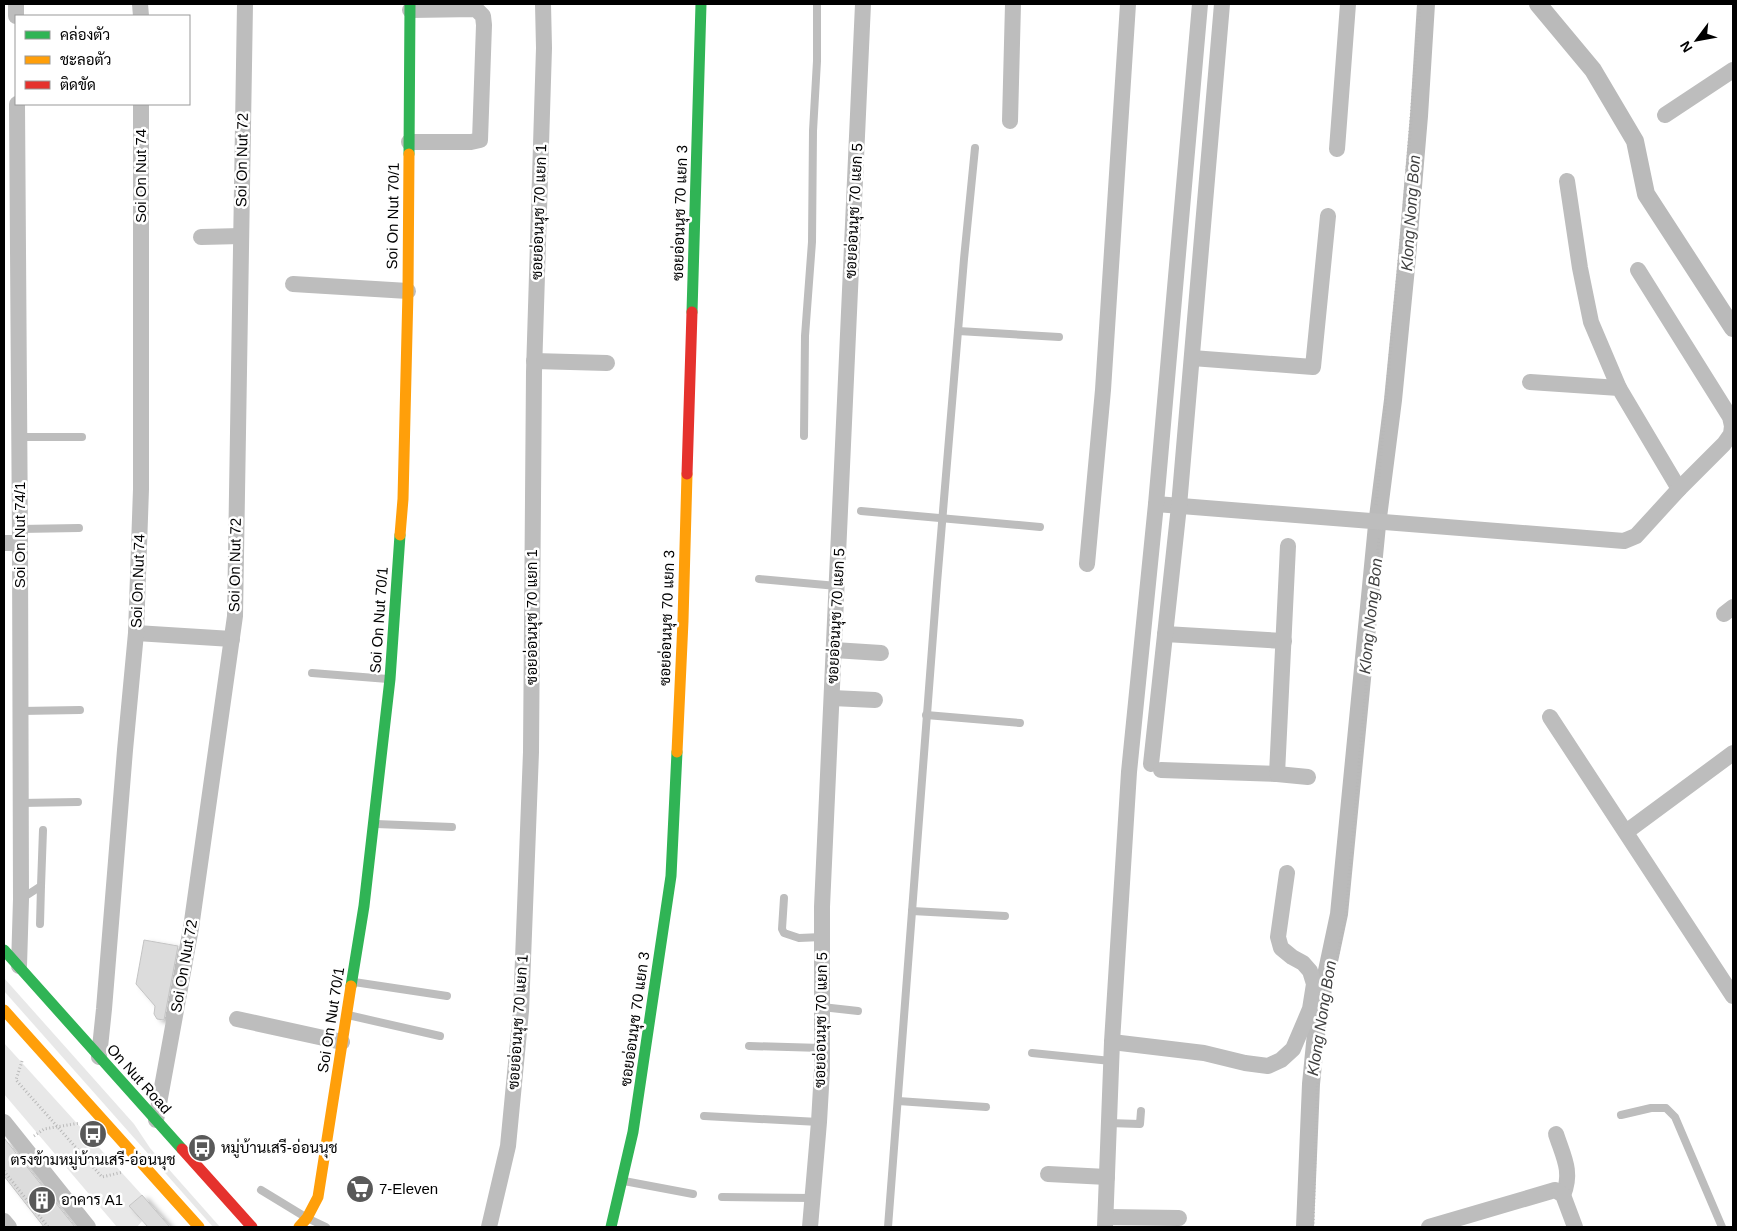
<svg xmlns="http://www.w3.org/2000/svg" width="1737" height="1231" viewBox="0 0 1737 1231" font-family="Arial,Sarabun,sans-serif">
  <defs>
    <filter id="shadow"><feDropShadow dx="5.5" dy="3" stdDeviation="2.5" flood-color="#0004"/></filter>
  </defs>
  <rect width="100%" height="100%" fill="#fff"/>
  <g fill="#e8e8e8">
    <polygon points="4,978 134,1124 150,1148 220,1227 213,1227 4,991"/>
    <polygon points="4,1043 142,1195 130,1206 142,1221 137,1227 117,1227 4,1094"/>
  </g>
  <g fill="none" stroke-linecap="round" stroke-linejoin="round">
    <g stroke="#bababa" stroke-width="18">
      <polyline points="1538,4 1593,70 1635,141 1646,194 1733,328"/>
      <polyline points="1305,1227 1311,1084 1318,1013 1339,914 1377,525 1393,400 1407,257 1419,116 1426,4"/>
    </g>
  </g>
  <g fill="#dcdcdc" stroke="#c4c4c4" filter="url(#shadow)">
    <polygon points="144,940 178,946 164,1020 157,1019 154,1014 155,1006 136,984"/>
    <polygon points="4,1138 75,1227 44,1227 4,1176"/>
    <polygon points="142,1195 155,1210 170,1227 148,1227 129,1206"/>
  </g>
  <g fill="none" stroke-linecap="round" stroke-linejoin="round">
    <g stroke="#b8b8b8" stroke-width="3" stroke-dasharray="1 2.5" stroke-linecap="butt">
      <polyline points="1376,505 1403,219 1420,4"/>
      <polyline points="1331,988 1346,913 1379,537"/>
      <polyline points="22,1061 16,1080 102,1177 123,1172"/>
      <polyline points="34,1136 44,1129 80,1123"/>
      <polyline points="4,1171 48,1227"/>
      <polyline points="1313,1227 1317,1089 1326,1016"/>
    </g>
    <g stroke="#bdbdbd" stroke-width="8">
      <polyline points="958,331 1059,337"/>
      <polyline points="804,436 805,336 812,242 813,131 817,61 817,4"/>
      <polyline points="20,437 82,437"/>
      <polyline points="861,511 1040,527"/>
      <polyline points="20,529 79,528"/>
      <polyline points="759,579 837,586"/>
      <polyline points="312,673 388,679"/>
      <polyline points="21,711 80,710"/>
      <polyline points="926,715 1020,723"/>
      <polyline points="21,803 78,802"/>
      <polyline points="376,824 452,827"/>
      <polyline points="784,898 782,929 784,933 799,938 822,937"/>
      <polyline points="21,899 41,886 43,830"/>
      <polyline points="912,911 1005,916"/>
      <polyline points="40,924 41,886"/>
      <polyline points="354,982 447,996"/>
      <polyline points="822,1007 858,1011"/>
      <polyline points="348,1015 440,1036"/>
      <polyline points="749,1046 822,1048"/>
      <polyline points="1032,1053 1111,1061"/>
      <polyline points="898,1101 986,1107"/>
      <polyline points="1621,1115 1651,1108 1666,1108 1675,1117 1722,1227"/>
      <polyline points="704,1116 819,1122"/>
      <polyline points="1108,1123 1140,1124 1141,1111"/>
      <polyline points="624,1181 693,1194"/>
      <polyline points="261,1190 307,1218 326,1227"/>
      <polyline points="722,1197 812,1198"/>
      <polyline points="888,1227 937,583 964,259 975,148"/>
    </g>
    <g stroke="#bdbdbd" stroke-width="16">
      <polyline points="16,4 16,16"/>
      <polyline points="140,4 141,16"/>
      <polyline points="17,104 20,543 21,899 19,966"/>
      <polyline points="1665,115 1733,70"/>
      <polyline points="1010,121 1013,4"/>
      <polyline points="409,142 471,142 480,140 484,25 483,16 476,9 410,10"/>
      <polyline points="1337,149 1348,4"/>
      <polyline points="1567,181 1580,268 1591,322 1619,388"/>
      <polyline points="201,237 241,236"/>
      <polyline points="293,284 408,291"/>
      <polyline points="1192,358 1313,367 1328,216"/>
      <polyline points="534,361 607,363"/>
      <polyline points="1530,382 1619,388 1679,489"/>
      <polyline points="1156,504 1624,541 1636,536 1679,489 1724,444 1731,434 1732,426 1730,417 1638,270"/>
      <polyline points="4,543 20,543"/>
      <polyline points="1087,564 1103,390 1128,4"/>
      <polyline points="1724,614 1733,607"/>
      <polyline points="136,633 232,639"/>
      <polyline points="1165,634 1284,641"/>
      <polyline points="834,650 881,653"/>
      <polyline points="832,698 875,700"/>
      <polyline points="1550,717 1733,996"/>
      <polyline points="1151,764 1179,506 1222,4"/>
      <polyline points="1161,770 1277,774 1308,777"/>
      <polyline points="1277,774 1288,546"/>
      <polyline points="1626,832 1733,753"/>
      <polyline points="237,1019 342,1042"/>
      <polyline points="1112,1042 1204,1053 1245,1063 1268,1066 1281,1060 1293,1049 1310,1009 1314,984 1310,971 1303,963 1292,957 1281,948 1278,937 1287,873"/>
      <polyline points="99,1057 104,1009 125,750 136,633 141,489 141,104"/>
      <polyline points="156,1120 191,928 235,616 245,4"/>
      <polyline points="4,1122 88,1227"/>
      <path d="M1556 1134C1563 1156 1573 1172 1563 1195"/>
      <polyline points="1048,1174 1107,1177"/>
      <polyline points="1106,1217 1179,1218"/>
      <polyline points="4,1221 9,1227"/>
      <polyline points="489,1227 508,1146 521,1011 531,752 534,372 544,48 543,4"/>
      <polyline points="810,1227 819,1122 822,1070 822,907 863,4"/>
      <polyline points="1105,1227 1112,1042 1129,772 1156,504 1200,4"/>
      <polyline points="1429,1227 1555,1190 1563,1195 1575,1227"/>
    </g>
    <g stroke="#30b455" stroke-width="11">
      <polyline points="409,154 410,4"/>
      <polyline points="692,312 701,4"/>
      <polyline points="4,950 182,1149"/>
      <polyline points="351,986 364,906 390,679 400,535"/>
      <polyline points="611,1227 633,1132 671,876 677,752"/>
    </g>
    <g stroke="#ff9f0a" stroke-width="11">
      <polyline points="400,535 403,499 408,291 409,154"/>
      <polyline points="677,752 683,621 687,474"/>
      <polyline points="4,1010 199,1227"/>
      <polyline points="299,1227 307,1218 318,1197 351,986"/>
    </g>
    <g stroke="#e5322d" stroke-width="11">
      <polyline points="687,474 692,312"/>
      <polyline points="182,1149 252,1227"/>
    </g>
  </g>
  <defs>
    <g id="bus-disc" transform="scale(1.4375)"><circle r="9.5" fill="#595959" stroke="#fff"/><path d="M-5-6H5V4H4V6H2V4H-2V6H-4V4H-5ZM-3.5-4V0h7V-4ZM-3.5 1.2v1.5H-2V1.2ZM2 1.2v1.5H3.5V1.2Z" fill="#fff"/></g>
    <g id="supermarket-disc" transform="scale(1.4375)"><circle r="9.5" fill="#595959" stroke="#fff"/><path d="M-6-5.5h2.5l.6 2H6L4.5 2H-2.5L-4.4-4H-6ZM-1.5 3.2a1.3 1.3 0 1 0 .1 0ZM3 3.2a1.3 1.3 0 1 0 .1 0Z" fill="#fff"/></g>
    <g id="building-disc" transform="scale(1.4375)"><circle r="9.5" fill="#595959" stroke="#fff"/><path d="M-4-6H4V6H1V3H-1V6H-4ZM-2.5-4.3h1.7v1.8h-1.7ZM.8-4.3h1.7v1.8H.8ZM-2.5-1h1.7V.8h-1.7ZM.8-1h1.7V.8H.8Z" fill="#fff"/></g>
  </defs>
  <g fill-rule="evenodd">
    <use href="#bus-disc" x="93" y="1134"/>
    <use href="#bus-disc" x="202" y="1148"/>
    <use href="#supermarket-disc" x="360" y="1189"/>
    <use href="#building-disc" x="42" y="1200"/>
  </g>
  <g text-anchor="middle" stroke-width="5" stroke-linejoin="round" paint-order="stroke">
    <g font-size="15" fill="#000" stroke="#fff">
      <text transform="translate(242 160) rotate(-89)" y="5">Soi On Nut 72</text>
      <text transform="translate(141 176) rotate(-90)" y="5">Soi On Nut 74</text>
      <text transform="translate(854 211) rotate(-87)" y="5">ซอยอ่อนนุช 70 แยก 5</text>
      <text transform="translate(539 212) rotate(-88)" y="5">ซอยอ่อนนุช 70 แยก 1</text>
      <text transform="translate(680 213) rotate(-88)" y="5">ซอยอ่อนนุช 70 แยก 3</text>
      <text transform="translate(393 216) rotate(-89)" y="5">Soi On Nut 70/1</text>
      <text transform="translate(20 535) rotate(-90)" y="5">Soi On Nut 74/1</text>
      <text transform="translate(235 565) rotate(-89)" y="5">Soi On Nut 72</text>
      <text transform="translate(138 581) rotate(-88)" y="5">Soi On Nut 74</text>
      <text transform="translate(836 616) rotate(-87)" y="5">ซอยอ่อนนุช 70 แยก 5</text>
      <text transform="translate(532 617) rotate(-90)" y="5">ซอยอ่อนนุช 70 แยก 1</text>
      <text transform="translate(667 618) rotate(-88)" y="5">ซอยอ่อนนุช 70 แยก 3</text>
      <text transform="translate(379 620) rotate(-86)" y="5">Soi On Nut 70/1</text>
      <text transform="translate(184 966) rotate(-80)" y="5">Soi On Nut 72</text>
      <text transform="translate(635 1019) rotate(-82)" y="5">ซอยอ่อนนุช 70 แยก 3</text>
      <text transform="translate(331 1020) rotate(-81)" y="5">Soi On Nut 70/1</text>
      <text transform="translate(821 1020) rotate(-89)" y="5">ซอยอ่อนนุช 70 แยก 5</text>
      <text transform="translate(518 1022) rotate(-86)" y="5">ซอยอ่อนนุช 70 แยก 1</text>
      <text transform="translate(139 1079) rotate(48)" y="5">On Nut Road</text>
    </g>
    <g font-size="15" fill="#000" stroke="#fff" text-anchor="start">
      <text x="221" y="1153">หมู่บ้านเสรี-อ่อนนุช</text>
      <text x="93" y="1165" text-anchor="middle">ตรงข้ามหมู่บ้านเสรี-อ่อนนุช</text>
      <text x="379" y="1194">7-Eleven</text>
      <text x="61" y="1205">อาคาร A1</text>
    </g>
    <g font-size="16" font-style="italic" fill="#3e3e3e" stroke="#fff">
      <text transform="translate(1410 213) rotate(-86)" y="6">Klong Nong Bon</text>
      <text transform="translate(1370 616) rotate(-84)" y="6">Klong Nong Bon</text>
      <text transform="translate(1321 1018) rotate(-81)" y="6">Klong Nong Bon</text>
    </g>
  </g>
  <rect width="1737" height="1231" fill="none" stroke="#000000" stroke-width="10"/>
  <rect x="15" y="15" width="175" height="90" fill="#ffffff" stroke="#999999"/>
  <rect x="25" y="31" width="25" height="8" fill="#30b455" stroke="#999999"/>
  <text x="60" y="40" font-size="15" fill="#000000">คล่องตัว</text>
  <rect x="25" y="56" width="25" height="8" fill="#ff9f0a" stroke="#999999"/>
  <text x="60" y="65" font-size="15" fill="#000000">ชะลอตัว</text>
  <rect x="25" y="81" width="25" height="8" fill="#e5322d" stroke="#999999"/>
  <text x="60" y="90" font-size="15" fill="#000000">ติดขัด</text>
  <g transform="translate(1697 40) rotate(238)" stroke="#ffffff" stroke-width="4" paint-order="stroke">
  <path d="M0-4L9 19L0 12L-9 19Z" fill="#000000"/>
  <text y="-8" font-size="14" font-weight="bold" text-anchor="middle" fill="#000000">N</text>
  </g>
</svg>
